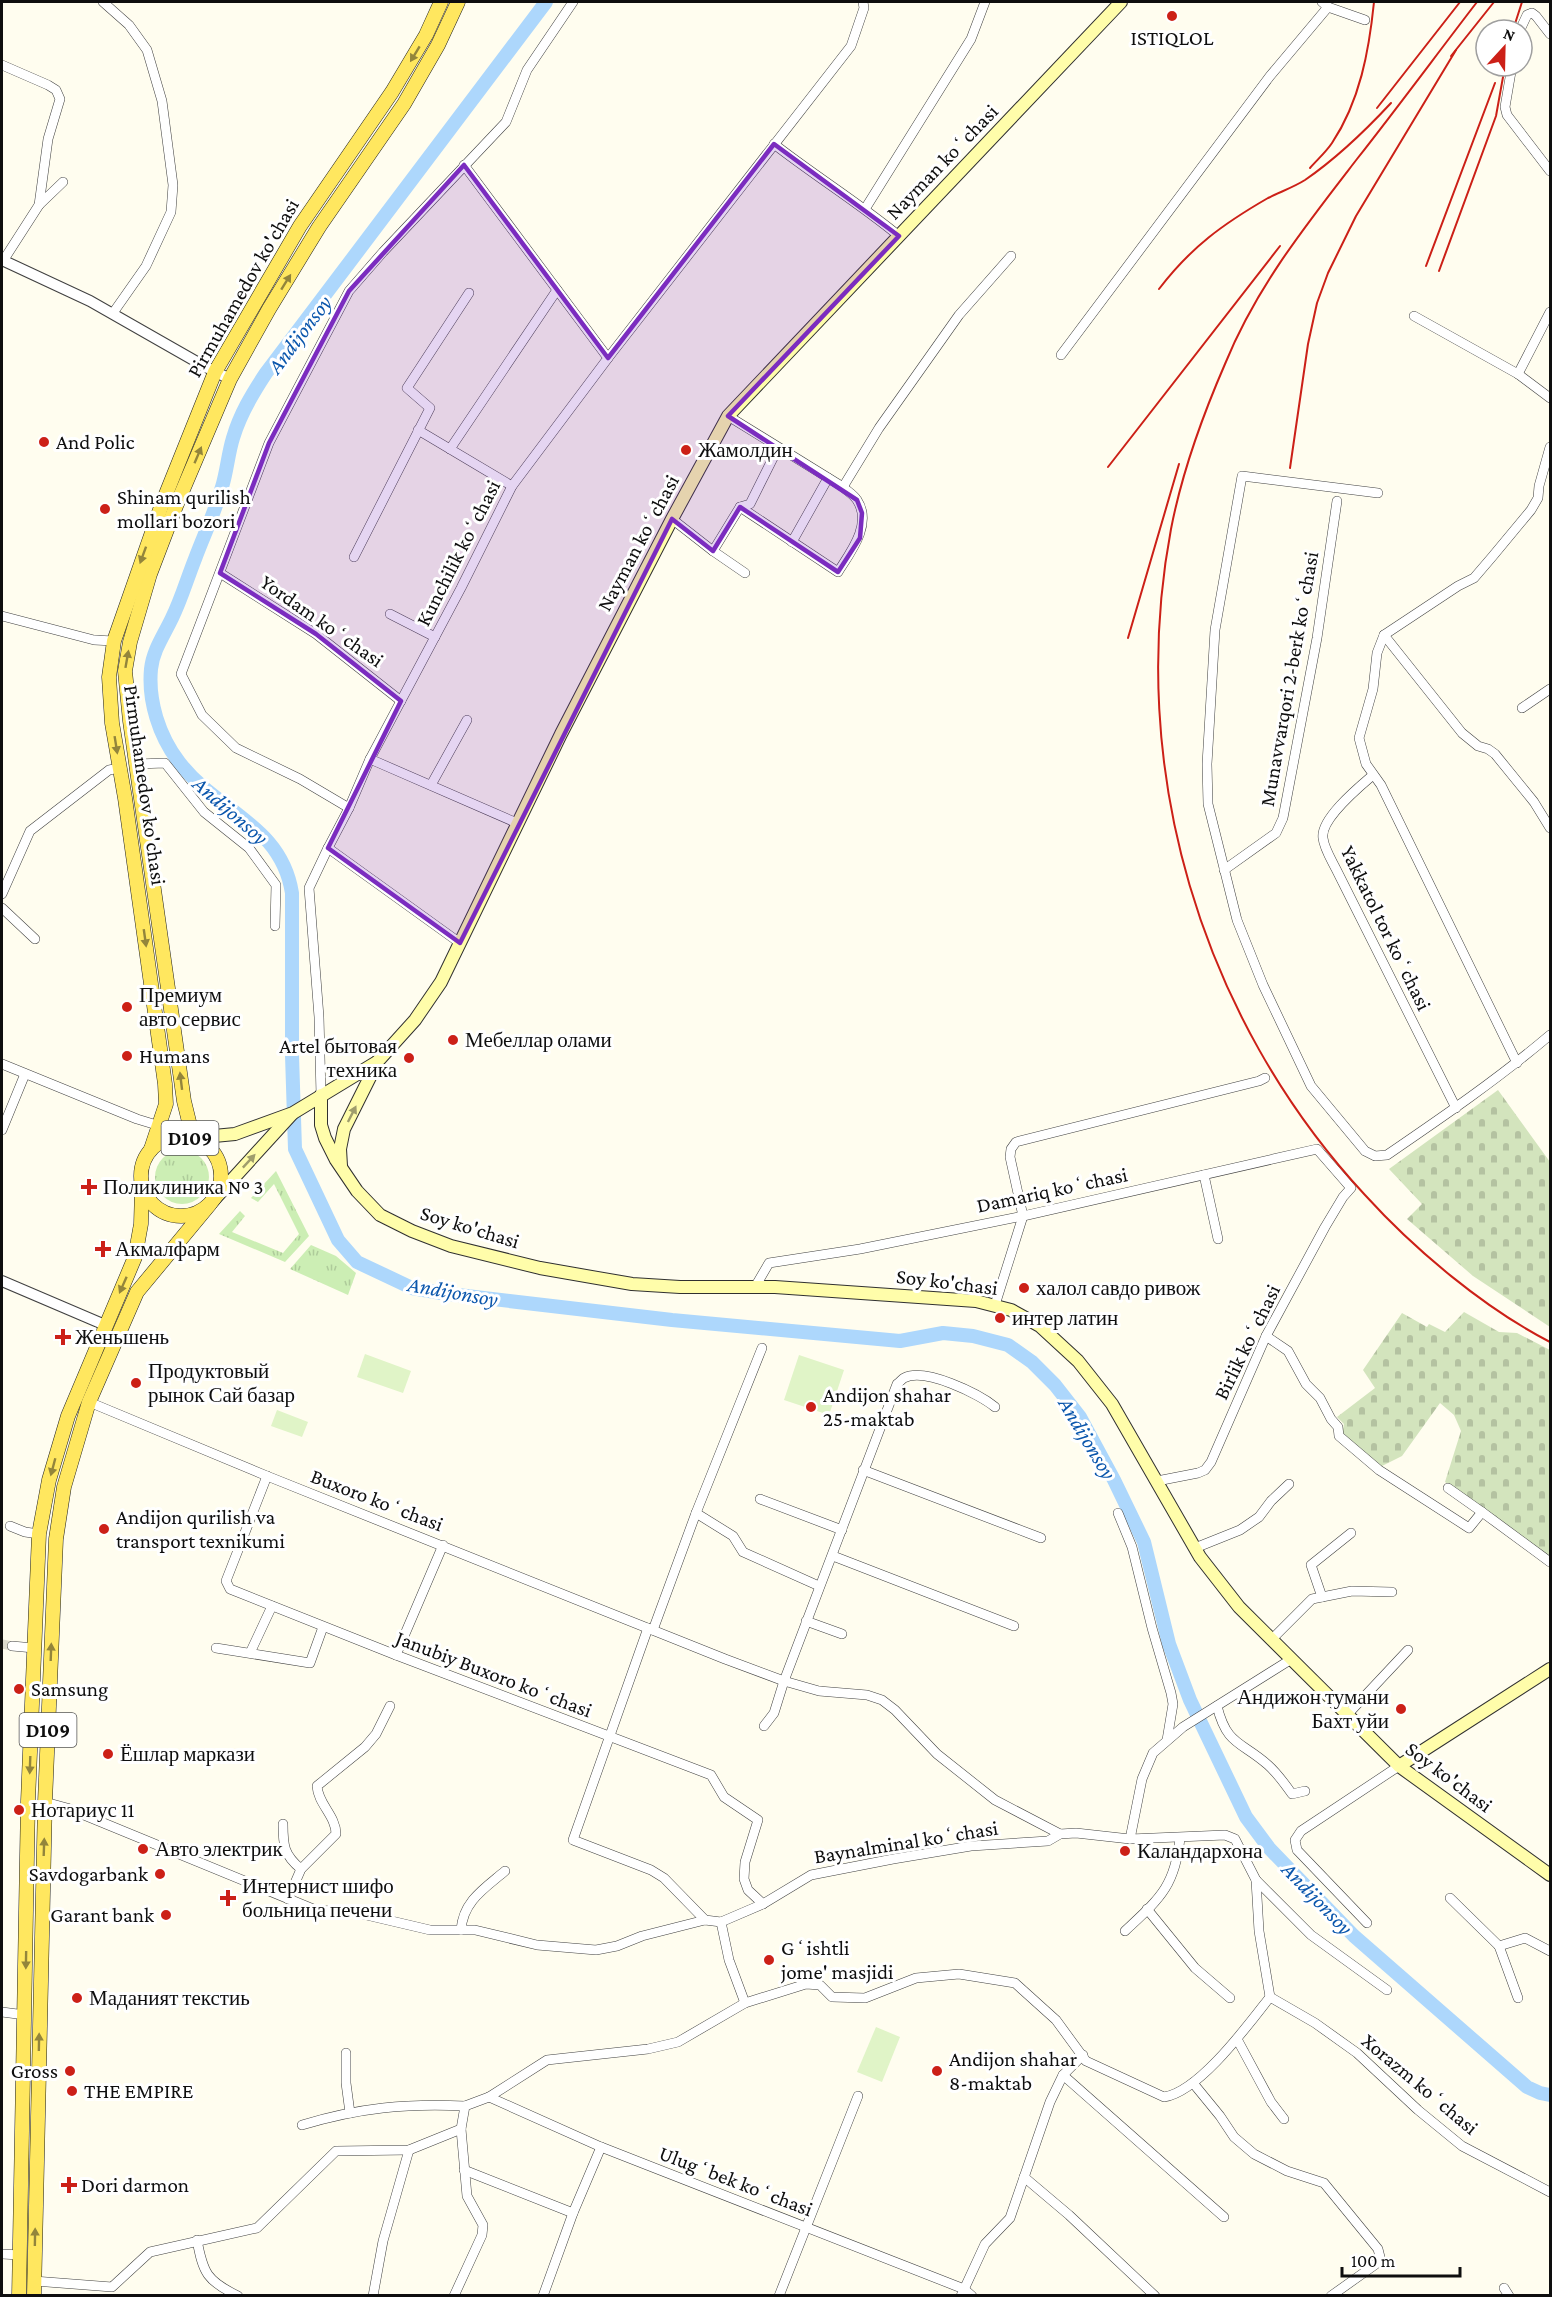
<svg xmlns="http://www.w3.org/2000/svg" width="1552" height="2297" viewBox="0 0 1552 2297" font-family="'Crimson Pro',serif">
  <defs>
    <pattern id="grass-tufts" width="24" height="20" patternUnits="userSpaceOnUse" patternTransform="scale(1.5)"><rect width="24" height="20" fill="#cceeb4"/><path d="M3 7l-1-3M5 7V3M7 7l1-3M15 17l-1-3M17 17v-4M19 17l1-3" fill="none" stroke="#aecb9a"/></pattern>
    <pattern id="cemetery-stones" width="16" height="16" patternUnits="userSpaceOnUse" patternTransform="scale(1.5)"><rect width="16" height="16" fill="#d3e4bd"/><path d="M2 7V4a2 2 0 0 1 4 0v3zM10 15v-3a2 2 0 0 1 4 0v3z" fill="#b4c2a1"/></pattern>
  </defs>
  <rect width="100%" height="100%" fill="#fffdef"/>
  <g fill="url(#grass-tufts)">
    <circle cx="182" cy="1177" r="27"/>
    <polygon points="276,1171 309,1236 285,1262 219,1234 240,1211 245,1216 232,1232 283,1253 299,1234 274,1184 258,1202 251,1198"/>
    <polygon points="311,1245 336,1256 356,1273 348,1295 290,1269"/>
  </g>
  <g fill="url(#cemetery-stones)">
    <polygon points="1498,1090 1550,1162 1550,1327 1473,1276 1407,1219 1422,1204 1389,1169"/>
    <polygon points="1464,1312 1499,1332 1517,1333 1550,1350 1550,1557 1445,1482 1461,1431 1454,1415 1440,1403 1402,1456 1380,1467 1342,1434 1344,1424 1337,1417 1375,1388 1363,1370 1402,1313 1427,1327 1429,1324 1445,1332"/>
  </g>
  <g fill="#e0f4c7">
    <polygon points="365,1354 411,1371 403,1393 357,1377"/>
    <polygon points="799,1355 844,1370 829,1415 784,1400"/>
    <polygon points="277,1410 308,1422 302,1437 271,1426"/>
    <polygon points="876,2027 900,2037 882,2082 857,2072"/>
  </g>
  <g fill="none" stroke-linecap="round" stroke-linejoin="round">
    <path stroke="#add7fc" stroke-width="14" d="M546 2 266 373C252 394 240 414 233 438 228 454 227 471 222 487 215 512 204 535 195 559 187 579 181 600 172 618 164 635 153 650 151 669 148 701 159 736 179 762 217 812 281 824 292 893V1055L295 1149 338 1240 357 1262 412 1288 441 1293 672 1320 900 1341 943 1333 973 1336 1008 1345 1032 1362 1055 1385 1080 1417 1114 1480 1144 1542 1169 1644 1190 1700 1246 1817 1269 1848 1354 1936 1527 2087 1540 2093 1550 2095"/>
    <polyline stroke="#dbd9cd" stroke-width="9" stroke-dasharray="9 4.5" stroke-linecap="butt" points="2,1644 12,1646"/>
    <g stroke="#414141" stroke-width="10">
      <g id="minor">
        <polyline points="103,2 129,25 147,50 162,101 173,185 171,212 146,266 113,313"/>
        <polyline points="1328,7 1365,20"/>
        <polyline points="1520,30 1527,15 1532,13 1536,16 1550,34"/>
        <polyline points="2,65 48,85 56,90 60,99 48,139 39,205 3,261"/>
        <polyline points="1512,66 1505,107 1507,115 1550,171"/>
        <path d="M774 144C815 176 859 203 899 236"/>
        <polyline points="39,205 63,182"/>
        <polyline points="865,209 971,39 985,2"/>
        <polyline points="1414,316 1518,374 1550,398"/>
        <polyline points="1061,355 1270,76 1328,7 1322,2"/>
        <polyline points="608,358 851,46 864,8 863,2"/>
        <polyline points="1518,374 1550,312"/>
        <path d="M728 416 843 487C847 491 854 495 857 500 873 524 850 553 838 572L740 507"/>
        <polyline points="418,430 512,486"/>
        <polyline points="450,449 557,290"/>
        <polyline points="843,487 879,428 959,315 1011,256"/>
        <path d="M1378 493 1242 476 1215 630 1207 764 1208 804 1237 920 1263 985 1311 1086 1365 1151 1375 1156 1387 1155C1444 1116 1498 1079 1550 1035"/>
        <polyline points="672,519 713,551"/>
        <polyline points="792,542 828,478"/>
        <polyline points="354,557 430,408 407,388 469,293"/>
        <polyline points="220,573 316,634 401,701"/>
        <polyline points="745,573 713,551 740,507 750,504 778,448"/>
        <polyline points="390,614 435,637"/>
        <polyline points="2,616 94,640 114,641"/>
        <polyline points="1384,635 1462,733 1478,746 1488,749 1495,754 1534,802 1550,828"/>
        <polyline points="1522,708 1550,689"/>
        <polyline points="370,759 517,823"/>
        <polyline points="137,764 165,763 204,812 249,848 276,885 275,926"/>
        <path d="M1373 775C1359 787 1320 819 1323 838 1324 848 1331 859 1336 869L1456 1108"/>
        <polyline points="431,785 467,720"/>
        <polyline points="349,808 300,779 236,748 202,715 181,674 269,443 349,291 383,252 506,122 527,70 573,2"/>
        <polyline points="1224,870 1276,833 1283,818 1317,638 1337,501"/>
        <polyline points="2,894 30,831 109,770 119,768"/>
        <polyline points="2,908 35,939"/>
        <polyline points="460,943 328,848 349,808 370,759 461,588 512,486 608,358 464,165"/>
        <polyline points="1517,1063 1381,785 1366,764 1359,738 1373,689 1377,653 1384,635 1458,586 1474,578 1492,557 1531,510 1538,498 1539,486 1550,447"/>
        <polyline points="2,1064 137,1119 160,1126"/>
        <polyline points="321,1095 319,1017 309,888 328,848"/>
        <polyline points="2,1130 25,1074"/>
        <polyline points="1204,1175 1218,1239"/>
        <polyline points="755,1287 769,1263 860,1249 1023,1216 1317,1149 1351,1188 1343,1197 1325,1227 1266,1336 1211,1462 1205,1470 1198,1473 1157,1481"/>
        <polyline points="995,1305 1023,1216 1010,1157 1011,1149 1016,1142 1259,1081 1265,1078"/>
        <polyline points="1266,1336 1288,1351 1306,1384 1320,1398 1331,1419 1338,1427 1339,1436 1379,1470 1469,1528 1482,1512 1550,1562"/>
        <polyline points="89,1402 267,1476 725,1659 784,1681 819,1691 867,1695 882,1700 895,1710 937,1754 995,1800 1060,1834"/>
        <polyline points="863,1470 1041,1538"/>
        <polyline points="267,1476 226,1581 230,1589 396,1655 711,1775 724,1797 758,1820 745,1862 744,1879 748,1890 763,1904"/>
        <polyline points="1448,1488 1482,1512"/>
        <polyline points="760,1499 842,1530"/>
        <polyline points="696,1513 733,1536 743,1552 819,1586"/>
        <polyline points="1118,1513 1132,1547 1152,1628 1171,1693 1173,1704 1167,1740"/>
        <polyline points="10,1526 25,1532 39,1534"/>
        <polyline points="1195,1548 1240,1530 1259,1517 1271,1501 1289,1484"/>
        <polyline points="833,1556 1014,1626"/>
        <polyline points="1322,1597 1311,1565 1351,1533"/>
        <polyline points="806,1621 842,1634"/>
        <polyline points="648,1628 573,1840 651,1870 664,1878 705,1920"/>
        <polyline points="653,1630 696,1513 762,1348"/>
        <polyline points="1271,1640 1312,1599 1352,1591 1392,1592"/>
        <polyline points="12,1646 34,1648"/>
        <polyline points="216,1648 310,1663 323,1627"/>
        <polyline points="250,1653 272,1606"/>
        <polyline points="396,1655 443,1545"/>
        <path d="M1217 1706C1227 1746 1241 1741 1268 1765 1277 1773 1285 1784 1292 1794L1305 1791"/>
        <polyline points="1347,1715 1408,1650"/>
        <path d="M764 1726 774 1713 784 1681 897 1384C900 1382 902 1379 904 1378 925 1367 979 1394 995 1407"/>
        <polyline points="45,1802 67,1808 318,1911 345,1910 430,1930 475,1930 537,1945 596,1950 617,1946 642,1936 705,1920 721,1922 763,1904 811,1875 893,1859 971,1846 1048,1841 1060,1834 1076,1833 1130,1839 1225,1835 1235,1839 1256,1880 1259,1931 1270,1997"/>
        <path d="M283 1824C283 1846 284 1855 301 1869"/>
        <polyline points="1130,1839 1142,1779 1153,1753 1183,1727 1290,1660"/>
        <polyline points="1256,1880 1311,1935 1387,1990"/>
        <polyline points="1450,1898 1499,1946 1525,1938 1550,1951"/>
        <path d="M288 1899 301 1869 336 1834C336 1816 318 1804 317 1786L365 1747 376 1734 390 1706"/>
        <polyline points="1147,1909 1195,1968 1230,1998"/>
        <polyline points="721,1922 729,1960 745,2003"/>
        <polyline points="1367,1923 1297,1850 1295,1840 1301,1831 1399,1766"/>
        <path d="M461 1930C463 1901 485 1888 505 1871"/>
        <path d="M1125 1931C1159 1899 1175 1887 1180 1838"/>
        <polyline points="1499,1946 1518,1998"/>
        <polyline points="1270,1997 1315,2023 1357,2053 1418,2110 1462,2146 1550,2192"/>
        <polyline points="2,2012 25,2015"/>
        <polyline points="1237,2039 1271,2102 1284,2119"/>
        <polyline points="346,2053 346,2083 350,2113"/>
        <polyline points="1063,2075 1224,2217"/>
        <polyline points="1193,2083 1220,2116 1234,2137 1254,2154 1287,2171 1324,2183 1378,2249 1380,2257 1376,2264 1331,2296"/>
        <polyline points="489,2097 601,2147 964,2289 972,2296"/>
        <path d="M302 2125C358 2108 407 2103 465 2106"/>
        <polyline points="464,2170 573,2213"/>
        <polyline points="1024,2177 1069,2215 1155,2296"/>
        <path d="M197 2240C203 2273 207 2281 238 2296"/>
        <polyline points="2,2254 20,2255"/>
        <path d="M34 2281 112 2287 150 2252 257 2228 336 2151 409 2150 461 2129 465 2106 489 2097 547 2060 648 2049 678 2042 745 2003 806 1984 820 1985 832 1997 865 1998 916 1978 959 1974 1015 1983 1056 2020 1086 2061 1164 2097C1199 2092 1248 2025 1270 1997"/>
        <polyline points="1504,2288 1509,2296"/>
        <polyline points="373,2296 383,2241 409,2150"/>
        <polyline points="454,2296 482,2235 483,2225 467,2196 461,2129"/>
        <polyline points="543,2296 573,2213 601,2147"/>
        <polyline points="779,2296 858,2096"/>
        <polyline points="961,2296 985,2244 1010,2218 1050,2102 1063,2075 1083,2055"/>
      </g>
    </g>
    <g stroke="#414141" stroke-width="12">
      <g id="tertiary">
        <polyline points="2,260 90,301 204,366 230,379"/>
        <polyline points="2,1281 105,1325"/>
      </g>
    </g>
    <g stroke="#303030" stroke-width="14">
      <g id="secondary">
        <polyline points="321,1095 321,1125 325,1138 336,1160 357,1191 380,1215 412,1231 451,1246 540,1268 632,1284 680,1287 775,1287 976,1301 1011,1310 1040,1326 1078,1361 1112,1404 1200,1557 1239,1607 1399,1766 1550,1875"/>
        <polyline points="193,1138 235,1134 293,1113 377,1062"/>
        <polyline points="341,1166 340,1149 344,1129 378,1061 415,1020 441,982 561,734 672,519 728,416 1121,2"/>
        <polyline points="210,1204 292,1114"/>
        <polyline points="1399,1766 1550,1669"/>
      </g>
    </g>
    <g stroke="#1f1f1f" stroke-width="15">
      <g id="primary">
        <circle cx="181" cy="1176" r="40"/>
        <polyline points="193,1138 184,1101 130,721 125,671 130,642 150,574 176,506 230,379 269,309 319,227 404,104 438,45 458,2"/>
        <polyline points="151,1149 166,1104 165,1084 125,798 112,723 109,677 114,641 162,504 215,372 300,226 392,92 426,35 441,2"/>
        <polyline points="19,2296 28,1801 39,1534 49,1480 68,1416 135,1257 141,1224 142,1188"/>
        <polyline points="34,2296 45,1802 56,1539 64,1487 89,1402 137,1292 210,1204"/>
      </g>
    </g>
    <use href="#minor" stroke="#fff" stroke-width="9"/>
    <use href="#tertiary" stroke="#fff" stroke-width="10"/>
    <use href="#secondary" stroke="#fffdaa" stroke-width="12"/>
    <use href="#primary" stroke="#ffe75f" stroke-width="14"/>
    <g stroke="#cc2017" stroke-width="2">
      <path d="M1477 2C1437 54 1398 107 1357 159 1306 225 1257 286 1225 364 1202 417 1182 472 1171 529 1126 768 1201 1018 1365 1195 1415 1250 1484 1308 1550 1342"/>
      <polyline points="1513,30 1522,2"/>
      <polyline points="1451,56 1494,2"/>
      <polyline points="1377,108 1460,2"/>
      <path d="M1310 168C1317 160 1326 152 1332 143 1360 101 1369 51 1374 2"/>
      <polyline points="1426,266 1495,83"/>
      <polyline points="1439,271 1496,116 1505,66"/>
      <path d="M1159 289C1191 247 1223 224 1268 198 1280 192 1294 187 1305 180 1337 158 1365 131 1391 103"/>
      <polyline points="1108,467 1280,246"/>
      <polyline points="1290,468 1308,344 1317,303 1328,273 1356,216 1456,50"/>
      <polyline points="1128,638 1179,464"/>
    </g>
  </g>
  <defs><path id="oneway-solid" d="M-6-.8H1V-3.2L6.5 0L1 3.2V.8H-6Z" transform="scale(1.5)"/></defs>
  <g fill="#93853b">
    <use href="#oneway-solid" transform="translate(415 54) rotate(121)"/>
    <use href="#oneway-solid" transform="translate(286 282) rotate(-58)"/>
    <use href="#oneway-solid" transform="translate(198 455) rotate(-67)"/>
    <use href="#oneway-solid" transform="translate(143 555) rotate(110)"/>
    <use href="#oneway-solid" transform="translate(127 659) rotate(-80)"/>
    <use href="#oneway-solid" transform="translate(116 745) rotate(81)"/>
    <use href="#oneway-solid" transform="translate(145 938) rotate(82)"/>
    <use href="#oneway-solid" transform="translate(181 1081) rotate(-97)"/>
    <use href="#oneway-solid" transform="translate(123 1285) rotate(114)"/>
    <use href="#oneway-solid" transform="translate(53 1467) rotate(105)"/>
    <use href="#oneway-solid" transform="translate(51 1652) rotate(-88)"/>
    <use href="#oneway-solid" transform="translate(30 1765) rotate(92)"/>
    <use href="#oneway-solid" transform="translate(44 1847) rotate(-88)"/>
    <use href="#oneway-solid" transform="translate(26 1960) rotate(91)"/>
    <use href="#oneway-solid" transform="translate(39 2042) rotate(-89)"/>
    <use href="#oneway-solid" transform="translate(35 2237) rotate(-89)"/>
  </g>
  <g fill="#9f9d6c">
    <use href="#oneway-solid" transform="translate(352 1114) rotate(-63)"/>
    <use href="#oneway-solid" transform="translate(249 1161) rotate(-47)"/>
  </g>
  <path fill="#7b2cbf" fill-opacity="0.2" stroke="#7b2cbf" stroke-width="4.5" stroke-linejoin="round" d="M774 144 899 236 728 416 857 500 862 513 860 538 838 572 740 507 713 551 672 519 460 943 328 848 401 701 316 634 220 573 269 443 349 291 464 165 608 358Z"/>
  <g fill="#cc2017" stroke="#fff" stroke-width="2">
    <circle cx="1172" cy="16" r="6"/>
    <circle cx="44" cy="442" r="6"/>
    <circle cx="686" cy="450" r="6"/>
    <circle cx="105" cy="509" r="6"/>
    <circle cx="127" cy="1007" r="6"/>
    <circle cx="453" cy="1040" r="6"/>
    <circle cx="127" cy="1056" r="6"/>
    <circle cx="409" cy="1058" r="6"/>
    <path d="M86 1178h6v6h6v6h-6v6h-6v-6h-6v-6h6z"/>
    <path d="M100 1240h6v6h6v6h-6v6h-6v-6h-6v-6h6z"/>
    <circle cx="1024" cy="1288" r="6"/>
    <circle cx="1000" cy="1318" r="6"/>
    <path d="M60 1328h6v6h6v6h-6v6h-6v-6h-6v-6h6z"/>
    <circle cx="136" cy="1383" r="6"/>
    <circle cx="811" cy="1407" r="6"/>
    <circle cx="104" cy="1529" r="6"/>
    <circle cx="19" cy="1689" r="6"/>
    <circle cx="1401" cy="1709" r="6"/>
    <circle cx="108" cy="1754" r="6"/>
    <circle cx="19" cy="1810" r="6"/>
    <circle cx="143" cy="1849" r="6"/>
    <circle cx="1125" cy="1851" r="6"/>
    <circle cx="160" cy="1874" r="6"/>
    <path d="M225 1889h6v6h6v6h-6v6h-6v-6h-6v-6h6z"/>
    <circle cx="166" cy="1915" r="6"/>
    <circle cx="769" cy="1960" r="6"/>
    <circle cx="77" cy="1998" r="6"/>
    <circle cx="70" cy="2071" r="6"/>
    <circle cx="937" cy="2071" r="6"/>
    <circle cx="72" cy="2091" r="6"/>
    <path d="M66 2176h6v6h6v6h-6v6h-6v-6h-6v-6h6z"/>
  </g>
  <g text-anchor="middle" stroke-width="6" stroke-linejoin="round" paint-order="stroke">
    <g fill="#fff" stroke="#565656" stroke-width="1.5">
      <rect x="161.5" y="1121" width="57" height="34" rx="4.5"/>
      <rect x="19.5" y="1713" width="57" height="34" rx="4.5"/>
    </g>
    <g font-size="20" font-weight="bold" fill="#0e0e0e">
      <text x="190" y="1145">D109</text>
      <text x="48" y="1737">D109</text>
    </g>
    <g font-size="21" fill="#0e0e0e" stroke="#fff" text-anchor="start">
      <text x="1172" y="45" text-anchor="middle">ISTIQLOL</text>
      <text x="56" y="449">And Polic</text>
      <text x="698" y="457">Жамолдин</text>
      <text x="117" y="504">Shinam qurilish<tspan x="117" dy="24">mollari bozori</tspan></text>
      <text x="139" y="1002">Премиум<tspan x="139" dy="24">авто сервис</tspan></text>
      <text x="465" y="1047">Мебеллар олами</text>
      <text x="397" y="1053" text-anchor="end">Artel бытовая<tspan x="397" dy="24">техника</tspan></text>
      <text x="139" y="1063">Humans</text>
      <text x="103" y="1194">Поликлиника № 3</text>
      <text x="115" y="1256">Акмалфарм</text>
      <text x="1036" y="1295">халол савдо ривож</text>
      <text x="1012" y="1325">интер латин</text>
      <text x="75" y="1344">Женьшень</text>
      <text x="148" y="1378">Продуктовый<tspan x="148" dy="24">рынок Сай базар</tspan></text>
      <text x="823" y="1402">Andijon shahar<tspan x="823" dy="24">25-maktab</tspan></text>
      <text x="116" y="1524">Andijon qurilish va<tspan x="116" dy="24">transport texnikumi</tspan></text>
      <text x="31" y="1696">Samsung</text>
      <text x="1389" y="1704" text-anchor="end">Андижон тумани<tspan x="1389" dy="24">Бахт уйи</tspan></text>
      <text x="120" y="1761">Ёшлар маркази</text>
      <text x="31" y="1817">Нотариус 11</text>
      <text x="155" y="1856">Авто электрик</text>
      <text x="1137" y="1858">Каландархона</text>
      <text x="148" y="1881" text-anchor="end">Savdogarbank</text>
      <text x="242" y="1893">Интернист шифо<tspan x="242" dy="24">больница печени</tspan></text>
      <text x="154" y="1922" text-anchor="end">Garant bank</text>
      <text x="781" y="1955">Gʻishtli<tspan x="781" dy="24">jome' masjidi</tspan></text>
      <text x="89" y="2005">Маданият текстиь</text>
      <text x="949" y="2066">Andijon shahar<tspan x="949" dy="24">8-maktab</tspan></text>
      <text x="58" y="2078" text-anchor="end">Gross</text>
      <text x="84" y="2098">THE EMPIRE</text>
      <text x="81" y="2192">Dori darmon</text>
    </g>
    <g font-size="21" fill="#0e0e0e" stroke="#fff">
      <text transform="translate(942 162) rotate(-46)" y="7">Nayman koʻchasi</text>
      <text transform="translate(243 288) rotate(-60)" y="7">Pirmuhamedov ko'chasi</text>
      <text transform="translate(638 543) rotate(-62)" y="7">Nayman koʻchasi</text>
      <text transform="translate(458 553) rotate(-63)" y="7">Kunchilik koʻchasi</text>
      <text transform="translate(322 621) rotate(35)" y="7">Yordam koʻchasi</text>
      <text transform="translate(1289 679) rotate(-80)" y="7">Munavvarqori 2-berk koʻchasi</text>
      <text transform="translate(145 785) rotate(82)" y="7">Pirmuhamedov ko'chasi</text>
      <text transform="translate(1386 928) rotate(64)" y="7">Yakkatol tor koʻchasi</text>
      <text transform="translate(1052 1190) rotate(-12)" y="7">Damariq koʻchasi</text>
      <text transform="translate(470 1227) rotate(17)" y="7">Soy ko'chasi</text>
      <text transform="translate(947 1282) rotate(7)" y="7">Soy ko'chasi</text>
      <text transform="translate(1247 1342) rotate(-64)" y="7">Birlik koʻchasi</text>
      <text transform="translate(377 1500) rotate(21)" y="7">Buxoro koʻchasi</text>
      <text transform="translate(494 1674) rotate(21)" y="7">Janubiy Buxoro koʻchasi</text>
      <text transform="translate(1449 1777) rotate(37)" y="7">Soy ko'chasi</text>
      <text transform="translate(906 1842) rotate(-9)" y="7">Baynalminal koʻchasi</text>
      <text transform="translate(1420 2084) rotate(40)" y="7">Xorazm koʻchasi</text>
      <text transform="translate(736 2181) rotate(21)" y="7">Ulugʻbek koʻchasi</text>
    </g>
    <g font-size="22" font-style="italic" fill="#0a56ac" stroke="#fff">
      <text transform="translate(299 334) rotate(-53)" y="8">Andijonsoy</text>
      <text transform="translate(231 810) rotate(41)" y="8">Andijonsoy</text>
      <text transform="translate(453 1291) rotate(10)" y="8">Andijonsoy</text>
      <text transform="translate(1088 1438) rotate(59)" y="8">Andijonsoy</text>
      <text transform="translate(1318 1898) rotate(46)" y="8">Andijonsoy</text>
    </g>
  </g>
  <rect width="1552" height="2297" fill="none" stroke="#0e0e0e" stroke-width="6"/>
  <g transform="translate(1504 48) rotate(22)"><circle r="28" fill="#ffffff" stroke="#9f9f9f" stroke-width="1.5"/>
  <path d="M0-4.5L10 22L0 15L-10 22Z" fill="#cc2017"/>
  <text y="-9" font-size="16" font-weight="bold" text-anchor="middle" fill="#0e0e0e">N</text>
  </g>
  <path d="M1342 2267v9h118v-9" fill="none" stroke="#0e0e0e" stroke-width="3"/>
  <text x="1351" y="2267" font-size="18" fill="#0e0e0e" stroke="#ffffff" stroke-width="4.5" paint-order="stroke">100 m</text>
</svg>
